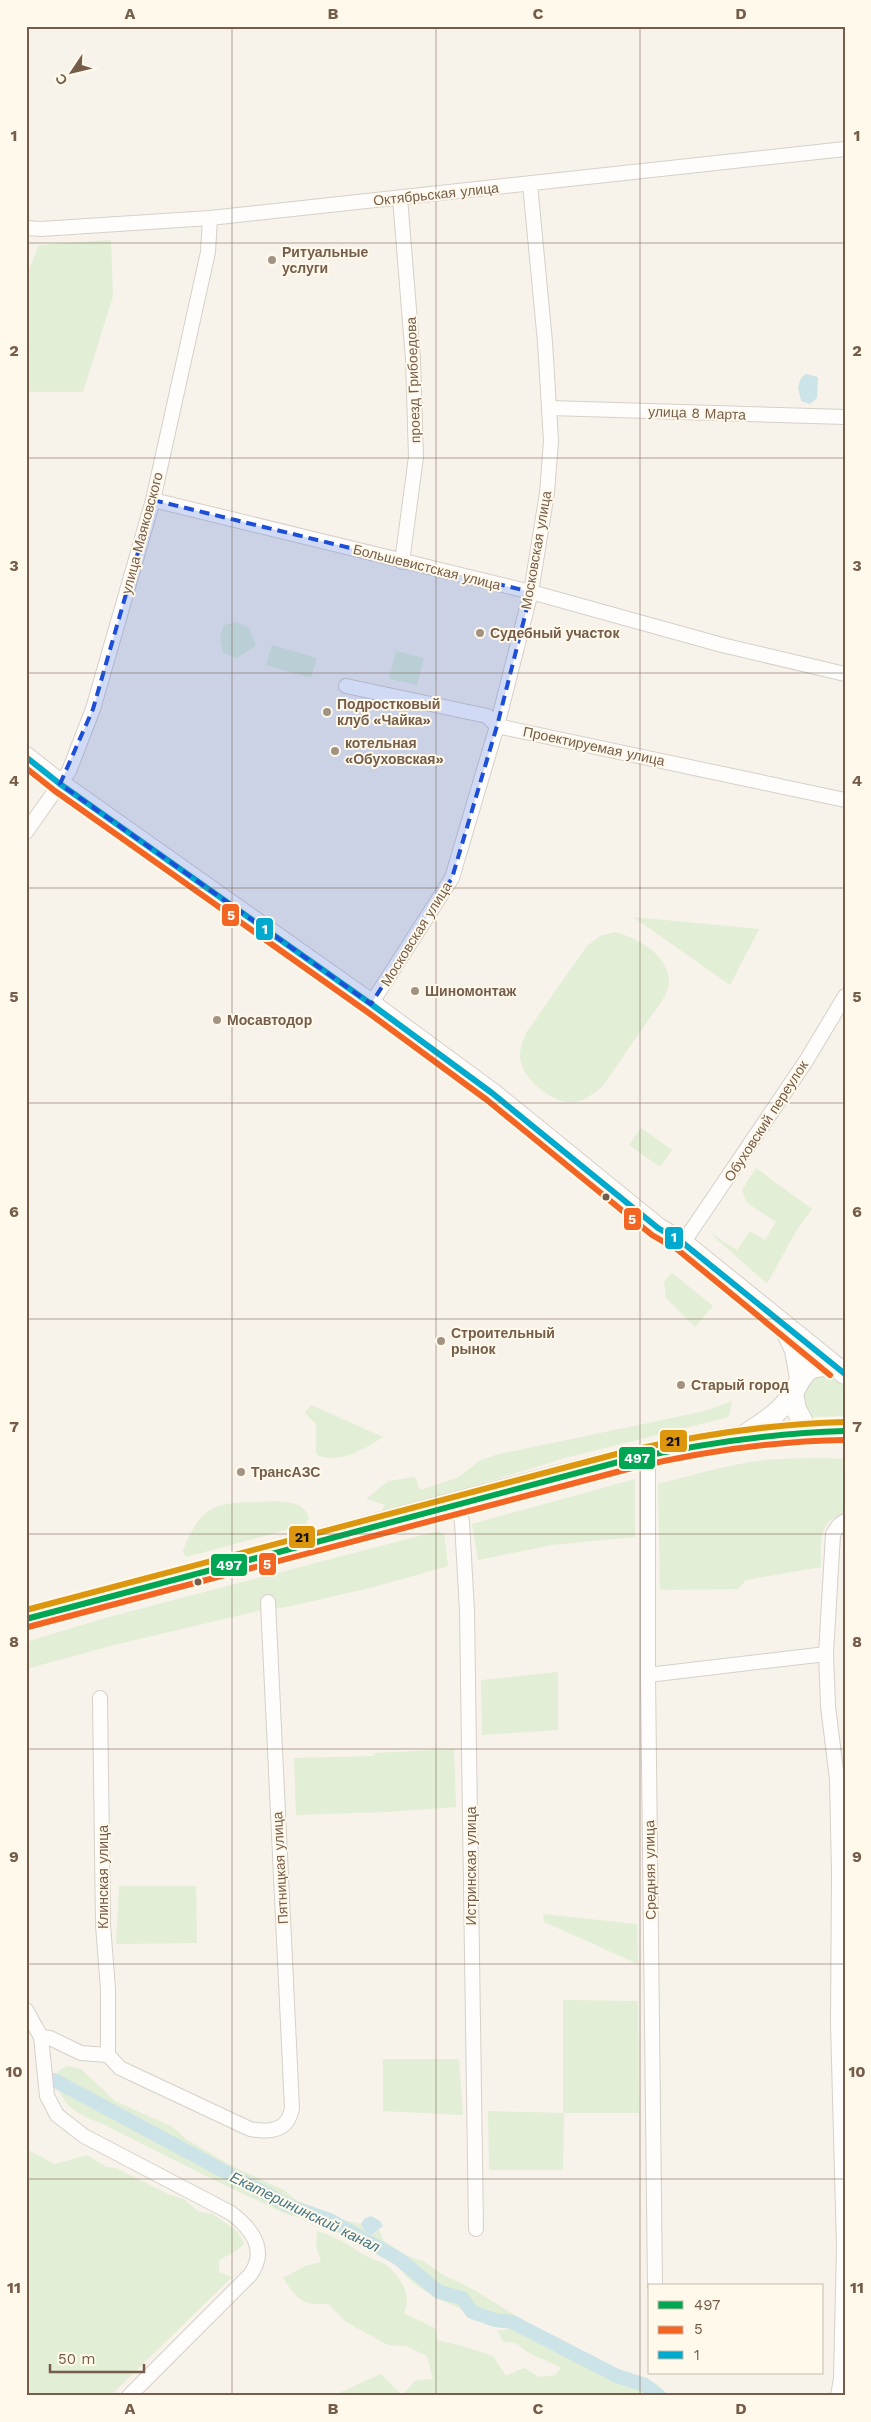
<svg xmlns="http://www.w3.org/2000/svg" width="871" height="2422" viewBox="0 0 871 2422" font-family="'Work Sans',sans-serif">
  <rect width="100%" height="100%" fill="#f7f3ea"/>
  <g fill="#e2eed5">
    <polygon points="111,240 113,296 83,392 26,392 26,277 39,245"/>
    <polygon points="236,622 249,628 256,645 237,658 223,653 220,637 224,625"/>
    <polygon points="272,645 317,658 311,678 266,665"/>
    <polygon points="396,651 424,658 417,685 389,679"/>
    <polygon points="633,917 759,929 730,985"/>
    <path d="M615 932C638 938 670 955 669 984 668 989 665 995 663 999L602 1087C594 1093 585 1101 575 1102 554 1104 527 1083 521 1063 518 1052 522 1044 526 1033L587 946 600 936Z"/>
    <polygon points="641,1128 672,1150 660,1167 629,1145"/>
    <polygon points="756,1168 812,1209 795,1233 767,1284 709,1232 737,1250 750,1231 765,1240 776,1222 746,1202 742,1190"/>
    <polygon points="672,1273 713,1306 695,1327 666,1298 664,1282"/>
    <polygon points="814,1373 831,1377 845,1386 845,1416 812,1417 802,1409 804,1385"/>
    <polygon points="732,1401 729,1417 565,1458 379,1515 385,1505 366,1499 388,1481 415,1477 420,1490 459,1477 479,1461 495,1455 705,1411"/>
    <path d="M311 1405 383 1437C365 1449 338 1465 317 1455L316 1452V1424L305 1413Z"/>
    <path d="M827 1458 845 1459V1514C817 1519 821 1545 821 1567L746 1580 738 1589 660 1590 658 1484C698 1474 738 1461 780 1459 795 1458 811 1458 827 1458Z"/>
    <polygon points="635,1479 635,1537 552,1545 478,1560 472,1524"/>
    <path d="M276 1501C291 1503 304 1502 309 1518L305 1525 186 1557 183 1551C188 1535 201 1511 218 1506 234 1501 259 1503 276 1501Z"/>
    <polygon points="438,1531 444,1534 448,1566 374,1587 287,1607 258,1611 114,1645 26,1669 26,1642 105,1618"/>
    <polygon points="558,1672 558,1730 482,1735 481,1680"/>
    <polygon points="454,1749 456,1807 388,1812 296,1815 294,1758 374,1756 375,1753"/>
    <polygon points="119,1886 196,1886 197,1943 116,1944"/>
    <polygon points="543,1914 637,1924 638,1964 544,1922"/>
    <polygon points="563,2000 638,2001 639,2113 564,2113 563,2170 489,2170 488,2111 563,2113"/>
    <polygon points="383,2059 459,2059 463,2115 383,2111"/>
    <path d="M68 2066 81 2069 115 2101 173 2127 186 2139 232 2166 284 2190 297 2201 343 2220 361 2224 364 2230 371 2235 379 2230 384 2241 405 2255 423 2261 445 2276 471 2288 539 2330 619 2371 655 2383 670 2396H332L381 2374 402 2395 416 2380 433 2379 427 2356 406 2346 388 2345 346 2322 328 2304C302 2306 297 2299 283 2278L305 2266 321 2262 316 2246 317 2231C339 2238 348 2245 368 2257 374 2260 383 2262 389 2267 402 2280 412 2296 404 2313L435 2328 437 2340 459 2345 493 2356 506 2376 524 2368 539 2377 555 2375 561 2368C546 2359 528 2356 517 2343L504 2342 497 2331 509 2329C476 2313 439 2304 410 2280 403 2274 399 2266 392 2260 379 2249 359 2238 343 2230 323 2221 302 2221 282 2212 220 2184 161 2153 101 2123 75 2114 64 2106 54 2080L58 2071Z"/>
    <path d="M26 2149 55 2164 87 2155 106 2167 116 2168 168 2194 184 2199 199 2212 213 2214 237 2231 244 2243C238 2252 228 2254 219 2261V2272L232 2277 110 2396H26Z"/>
  </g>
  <g fill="#cce3e7">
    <polygon points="806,374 818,377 817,398 810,404 801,401 798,387 801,378"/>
    <polygon points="371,2216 380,2221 383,2226 371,2235 364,2230 361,2224 364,2219"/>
  </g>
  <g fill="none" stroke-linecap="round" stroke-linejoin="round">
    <polyline stroke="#cce3e7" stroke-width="14" points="54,2080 287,2205 330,2220 399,2259 439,2292 462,2298 472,2312 495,2320 512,2322 617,2376 645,2385 659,2396"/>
    <g stroke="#d6d0c8" stroke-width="16">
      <g id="street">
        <polyline points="400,198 413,359 416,457 402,562"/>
        <polyline points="26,228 41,229 210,218 845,149"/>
        <polyline points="550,408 845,417"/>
        <polyline points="153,500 531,592 722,645 845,674"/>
        <polyline points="346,686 487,716 497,726 845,800"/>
        <polyline points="26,832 69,771 93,709 153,500 208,252 210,218"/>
        <polyline points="371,1004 452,878 497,726 531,592 547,493 551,441 545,342 530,184"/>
        <polyline points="683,1243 806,1061 845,996"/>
        <polyline points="648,1454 648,1675 655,2286"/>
        <polyline points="458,1503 462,1522 467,1611 476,2229"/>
        <polyline points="648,1675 826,1654"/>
        <polyline points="100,1698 103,1925 108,1989 108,2055"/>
        <path d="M26 2010 41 2037 47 2096 57 2115 84 2136 231 2213C252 2229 268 2250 250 2275L129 2396"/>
        <path d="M41 2037 50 2038 81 2053 108 2055 120 2068 250 2129C270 2133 288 2131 292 2108L268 1602"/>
        <polyline points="838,2396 841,2378 844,2246 838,2024 839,1872 837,1779 828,1706 826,1654 833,1534 839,1525 845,1521"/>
      </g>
    </g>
    <g stroke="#d7d0c8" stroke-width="22">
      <g id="secondary">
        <polyline points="26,757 60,784 371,1004 492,1093 658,1228 683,1243 845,1374"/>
        <polyline points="785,1329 795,1350 800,1378"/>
        <polyline points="793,1393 796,1409 807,1430"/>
        <path d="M743 1436C757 1427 772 1418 783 1406 803 1386 798 1359 836 1368"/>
      </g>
    </g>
    <g stroke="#d5cec6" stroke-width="25">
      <path id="primary" d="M26 1619C183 1579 339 1534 496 1493 611 1464 726 1429 845 1431"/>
    </g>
    <use href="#street" stroke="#fefdfc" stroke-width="14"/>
    <use href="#secondary" stroke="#fefdfc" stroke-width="20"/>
    <use href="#primary" stroke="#f2eee5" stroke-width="22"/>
    <g stroke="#fff9eb" stroke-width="10">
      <path id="bus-1" d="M26 1619 626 1460C699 1444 770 1433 845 1431"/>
    </g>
    <g stroke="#fff9eb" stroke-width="10">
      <g id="bus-2">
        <polyline points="26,768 55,791 366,1011 487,1100 652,1235 678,1250 830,1375"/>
        <path d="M28 1627 628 1469C700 1452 771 1441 845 1440"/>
      </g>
    </g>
    <g stroke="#fff9eb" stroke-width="10">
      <polyline id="bus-3" points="26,757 60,784 371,1004 492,1093 658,1228 683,1243 845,1374"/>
    </g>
    <g stroke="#fff9eb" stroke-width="10">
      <path id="bus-4" d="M26 1610 624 1452C697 1435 769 1424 845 1422"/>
    </g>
    <use href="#bus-1" stroke="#00a651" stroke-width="6"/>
    <use href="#bus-2" stroke="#f26522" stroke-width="6"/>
    <use href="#bus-3" stroke="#00a9ce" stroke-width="6"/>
    <use href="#bus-4" stroke="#dd970f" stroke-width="6"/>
  </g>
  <path fill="#1d4ed8" fill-opacity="0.2" stroke="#1d4ed8" stroke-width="4" stroke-dasharray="10 6" stroke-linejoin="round" d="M153 500 531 592 497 726 452 878 371 1004 60 784 93 709Z"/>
  <path fill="none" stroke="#755d4a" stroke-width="1" stroke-opacity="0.55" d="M232 26V2396M436 26V2396M640 26V2396M26 243H845M26 458H845M26 673H845M26 888H845M26 1103H845M26 1319H845M26 1534H845M26 1749H845M26 1964H845M26 2179H845"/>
  <g fill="#a29282" stroke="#fff9eb" stroke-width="2">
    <circle cx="272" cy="260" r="5"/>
    <circle cx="480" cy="633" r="5"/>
    <circle cx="327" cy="712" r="5"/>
    <circle cx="335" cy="751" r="5"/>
    <circle cx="415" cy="991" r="5"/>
    <circle cx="217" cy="1020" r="5"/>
    <circle cx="441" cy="1341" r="5"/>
    <circle cx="681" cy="1385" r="5"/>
    <circle cx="241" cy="1472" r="5"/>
  </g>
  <g fill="#755d4a" stroke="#fff9eb" stroke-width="2">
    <circle cx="606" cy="1197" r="4.5"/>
    <circle cx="198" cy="1582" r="4.5"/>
  </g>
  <g text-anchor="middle" stroke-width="4" stroke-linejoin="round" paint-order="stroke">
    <g font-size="14" fill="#755d4a" stroke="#fff9eb">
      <text transform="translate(436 194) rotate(-6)" y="5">Октябрьская улица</text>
      <text transform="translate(413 380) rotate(-92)" y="5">проезд Грибоедова</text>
      <text transform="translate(697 413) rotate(2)" y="5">улица 8 Марта</text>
      <text transform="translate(142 533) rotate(-75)" y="5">улица Маяковского</text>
      <text transform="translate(536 550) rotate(-80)" y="5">Московская улица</text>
      <text transform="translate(427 567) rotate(14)" y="5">Большевистская улица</text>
      <text transform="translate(594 746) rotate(12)" y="5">Проектируемая улица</text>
      <text transform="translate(416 934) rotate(-58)" y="5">Московская улица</text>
      <text transform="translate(766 1121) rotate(-57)" y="5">Обуховский переулок</text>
      <text transform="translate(471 1866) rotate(-90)" y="5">Истринская улица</text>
      <text transform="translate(280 1868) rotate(-93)" y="5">Пятницкая улица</text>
      <text transform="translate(650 1870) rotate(-91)" y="5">Средняя улица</text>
      <text transform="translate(103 1877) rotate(-90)" y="5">Клинская улица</text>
    </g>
    <g font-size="14" font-weight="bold" fill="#755d4a" stroke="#fff9eb" text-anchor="start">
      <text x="282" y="257">Ритуальные<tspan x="282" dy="16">услуги</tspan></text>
      <text x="490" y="638">Судебный участок</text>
      <text x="337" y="709">Подростковый<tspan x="337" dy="16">клуб «Чайка»</tspan></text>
      <text x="345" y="748">котельная<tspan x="345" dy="16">«Обуховская»</tspan></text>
      <text x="425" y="996">Шиномонтаж</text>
      <text x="227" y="1025">Мосавтодор</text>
      <text x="451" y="1338">Строительный<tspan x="451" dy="16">рынок</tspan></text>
      <text x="691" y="1390">Старый город</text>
      <text x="251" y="1477">ТрансАЗС</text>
    </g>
    <g font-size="15" font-style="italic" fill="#447888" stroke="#fff9eb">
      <text transform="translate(305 2212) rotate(26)" y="5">Екатерининский канал</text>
    </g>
  </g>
  <g stroke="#fff9eb" stroke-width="2">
    <rect x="221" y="903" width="19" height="24" rx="5" fill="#f26522"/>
    <rect x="255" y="917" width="19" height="24" rx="5" fill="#00a9ce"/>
    <rect x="623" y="1207" width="19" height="24" rx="5" fill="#f26522"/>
    <rect x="664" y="1226" width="20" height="24" rx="5" fill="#00a9ce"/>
    <rect x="659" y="1429" width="29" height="24" rx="5" fill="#dd970f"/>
    <rect x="618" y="1446" width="38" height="24" rx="5" fill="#00a651"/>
    <rect x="288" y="1525" width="28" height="24" rx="5" fill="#dd970f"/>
    <rect x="258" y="1552" width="19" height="24" rx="5" fill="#f26522"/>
    <rect x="210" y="1553" width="38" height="24" rx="5" fill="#00a651"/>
  </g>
  <g font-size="14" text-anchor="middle" font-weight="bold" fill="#fff">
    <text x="231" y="920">5</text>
    <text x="265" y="934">1</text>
    <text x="632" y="1224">5</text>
    <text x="674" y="1242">1</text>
    <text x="637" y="1463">497</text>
    <text x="267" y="1569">5</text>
    <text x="229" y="1570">497</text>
  </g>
  <g font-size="14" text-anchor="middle" font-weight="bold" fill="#111">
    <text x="673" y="1446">21</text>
    <text x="302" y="1542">21</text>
  </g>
  <rect width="871" height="2422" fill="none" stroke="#fff9eb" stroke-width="55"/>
  <rect x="648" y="2284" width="175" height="90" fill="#fff9eb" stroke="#c8bbab"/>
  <rect x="658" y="2301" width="25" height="8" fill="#00a651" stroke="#c8bbab"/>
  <text x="694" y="2310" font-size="15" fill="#755d4a">497</text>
  <rect x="658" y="2326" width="25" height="8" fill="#f26522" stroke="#c8bbab"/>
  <text x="694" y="2334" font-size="15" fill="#755d4a">5</text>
  <rect x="658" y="2351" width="25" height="8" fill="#00a9ce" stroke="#c8bbab"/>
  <text x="694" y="2360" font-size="15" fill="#755d4a">1</text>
  <g transform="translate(72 72) rotate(235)" stroke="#fff9eb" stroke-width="4" paint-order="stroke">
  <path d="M0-4L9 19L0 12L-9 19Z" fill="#755d4a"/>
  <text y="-8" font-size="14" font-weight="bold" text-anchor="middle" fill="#755d4a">С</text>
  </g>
  <path d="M50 2364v8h94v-8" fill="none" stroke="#755d4a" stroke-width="2.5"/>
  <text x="58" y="2364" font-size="15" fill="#755d4a" stroke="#fff9eb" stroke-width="4" paint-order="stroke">50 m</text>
  <rect x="28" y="28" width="816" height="2366" fill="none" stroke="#755d4a" stroke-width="2"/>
  <g font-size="16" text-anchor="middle" font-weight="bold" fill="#755d4a">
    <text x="130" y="19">A</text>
    <text x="333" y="19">B</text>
    <text x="538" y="19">C</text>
    <text x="741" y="19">D</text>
    <text x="14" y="141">1</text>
    <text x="857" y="141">1</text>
    <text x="14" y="356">2</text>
    <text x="857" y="356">2</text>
    <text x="14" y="571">3</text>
    <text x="857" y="571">3</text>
    <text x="14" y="786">4</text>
    <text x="857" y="786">4</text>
    <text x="14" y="1002">5</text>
    <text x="857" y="1002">5</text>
    <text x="14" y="1217">6</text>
    <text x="857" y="1217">6</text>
    <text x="14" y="1432">7</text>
    <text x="857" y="1432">7</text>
    <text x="14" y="1647">8</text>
    <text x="857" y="1647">8</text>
    <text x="14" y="1862">9</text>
    <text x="857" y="1862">9</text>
    <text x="14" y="2077">10</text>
    <text x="857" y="2077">10</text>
    <text x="14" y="2293">11</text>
    <text x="857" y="2293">11</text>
    <text x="130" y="2414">A</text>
    <text x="333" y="2414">B</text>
    <text x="538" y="2414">C</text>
    <text x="741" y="2414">D</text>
  </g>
</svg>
